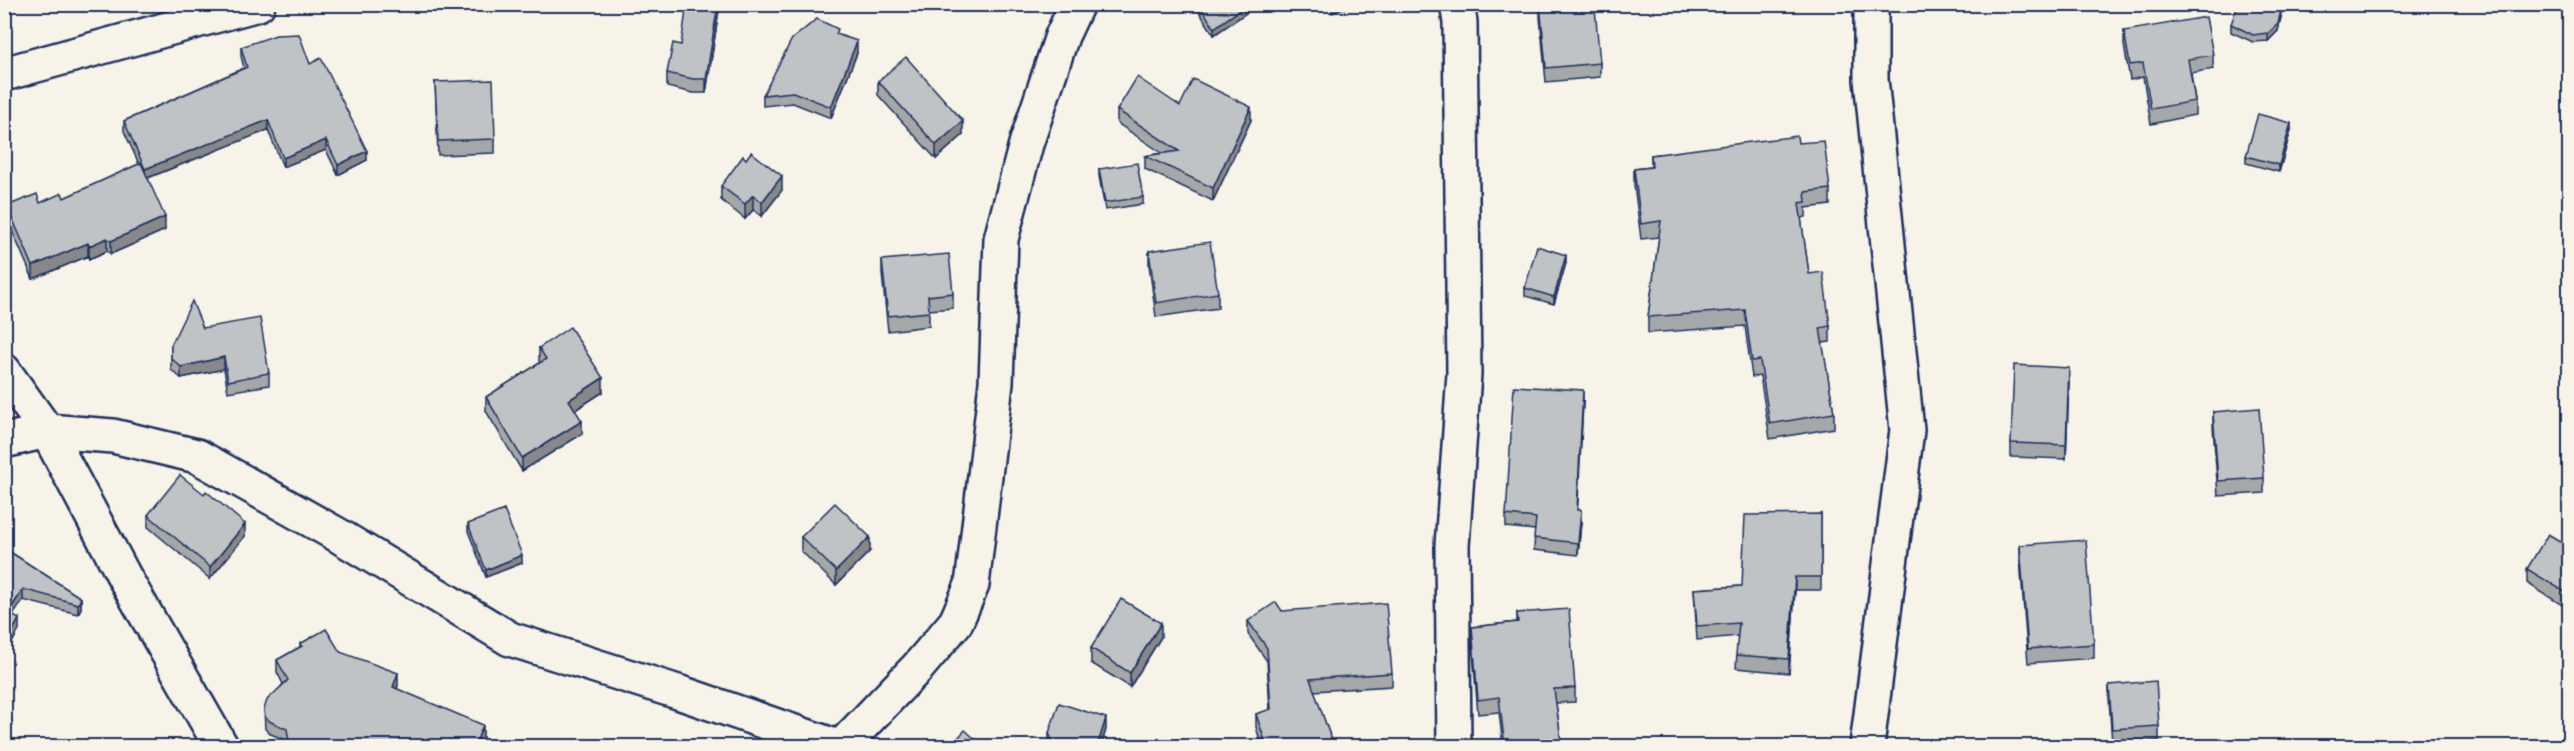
<svg xmlns="http://www.w3.org/2000/svg" width="2574" height="751" viewBox="0 0 2574 751" font-family="'Indie Flower',sans-serif">
  <rect width="100%" height="100%" fill="#f7f3e8"/>
  <filter id="ink" filterUnits="userSpaceOnUse"><feTurbulence type="fractalNoise" baseFrequency=".0167" numOctaves="2"/><feDisplacementMap in="SourceGraphic" scale="12" xChannelSelector="R" yChannelSelector="G"/><feConvolveMatrix kernelMatrix="1 2 1 2 8 2 1 2 1" color-interpolation-filters="sRGB"/></filter>
  <g filter="url(#ink)">
    <g fill="none" stroke-linecap="round" stroke-linejoin="round">
      <g stroke="#1b2f5e" stroke-width="38">
        <g id="street">
          <polyline points="4,74 258,4"/>
          <polyline points="4,371 47,431 113,436 197,456 336,534 510,639 681,693 835,746"/>
          <polyline points="4,441 47,431 126,580 221,746"/>
          <polyline points="842,746 918,667 956,622 972,585 996,383 1001,239 1026,144 1062,36 1077,4"/>
          <polyline points="1454,746 1452,546 1464,374 1460,22 1457,4"/>
          <polyline points="1867,746 1907,430 1871,79 1871,4"/>
        </g>
      </g>
      <use href="#street" stroke="#f7f3e8" stroke-width="33"/>
    </g>
    <g fill="#a5a8a9" stroke="#1b2f5e" stroke-width="1.5">
      <polygon points="720,4 706,93 693,93 667,87 667,73 681,45"/>
      <polygon points="947,4 968,4 967,8"/>
      <polygon points="983,4 994,4 994,7"/>
      <polygon points="1194,4 1259,4 1214,35"/>
      <polygon points="1540,4 1572,10 1600,63 1600,77 1546,82 1540,17"/>
      <polygon points="2281,17 2278,31 2268,41 2253,42 2231,32 2231,24"/>
      <polygon points="2124,31 2213,55 2213,69 2191,73 2195,101 2195,115 2151,124 2143,77 2130,80 2124,45"/>
      <polygon points="838,34 857,53 831,118 793,103 763,106 763,95"/>
      <polygon points="241,47 310,64 367,160 338,175 326,150 283,167 268,130 148,178 165,230 111,254 107,251 89,259 88,256 33,279 7,219 7,206 40,203 64,198 139,164 124,131 124,121 244,68 241,56"/>
      <polygon points="878,81 963,135 936,159 878,95"/>
      <polygon points="435,82 495,139 495,153 438,155"/>
      <polygon points="1180,106 1251,120 1213,201 1145,169 1145,156 1162,153 1117,123 1117,110"/>
      <polygon points="2291,130 2279,172 2246,163 2246,156"/>
      <polygon points="1798,143 1830,189 1830,205 1806,208 1806,217 1801,218 1809,274 1830,326 1830,342 1822,343 1834,413 1834,428 1770,439 1760,376 1752,377 1745,326 1648,333 1648,317 1659,237 1641,239 1634,185 1634,169 1651,167 1651,155"/>
      <polygon points="1099,169 1143,197 1143,204 1105,210 1099,176"/>
      <polygon points="721,186 782,190 762,216 753,210 745,219 721,200"/>
      <polygon points="1149,251 1218,293 1218,308 1156,317 1149,265"/>
      <polygon points="882,260 953,293 953,308 929,310 929,326 888,331 882,274"/>
      <polygon points="1566,263 1554,304 1525,296 1525,288"/>
      <polygon points="203,328 269,373 269,385 228,392 224,369 181,378 171,370 171,345"/>
      <polygon points="539,348 603,392 575,410 582,434 522,471 486,411 486,397 540,363 539,361"/>
      <polygon points="2069,382 2066,459 2011,457 2011,443"/>
      <polygon points="1583,402 1577,510 1581,522 1578,555 1534,550 1535,530 1506,527 1506,515"/>
      <polygon points="2213,412 2264,478 2264,493 2218,496 2213,426"/>
      <polygon points="1821,514 1821,590 1795,590 1789,673 1736,668 1738,636 1697,640 1694,589 1742,586"/>
      <polygon points="148,515 245,536 210,579 148,527"/>
      <polygon points="468,524 522,563 486,577 468,531"/>
      <polygon points="801,537 870,551 836,585 801,551"/>
      <polygon points="2020,545 2094,644 2094,658 2028,663 2020,559"/>
      <polygon points="2570,547 2570,610 2527,583 2527,569"/>
      <polygon points="4,548 81,598 81,608 78,614 23,600 13,615 19,630 4,657"/>
      <polygon points="1282,611 1392,673 1392,686 1314,691 1334,747 1262,747 1256,727 1256,714 1270,710 1267,661 1248,634 1248,621"/>
      <polygon points="1517,613 1575,688 1575,702 1556,703 1562,747 1503,747 1499,712 1478,714 1472,642 1472,627 1517,622"/>
      <polygon points="1161,637 1130,687 1091,663 1091,648"/>
      <polygon points="300,644 340,652 398,685 397,689 483,737 479,747 288,747 287,741 271,734 265,729 264,709 283,684 277,672 277,660 300,647"/>
      <polygon points="2109,685 2159,726 2159,741 2112,744 2109,699"/>
      <polygon points="1106,729 1101,747 1050,747 1049,745 1049,733"/>
    </g>
    <g fill="#86888a" stroke="#1b2f5e" stroke-width="1.5">
      <polygon points="718,4 720,4 706,93 706,79"/>
      <polygon points="1248,4 1259,4 1214,35 1214,28"/>
      <polygon points="1332,4 1355,4 1332,13"/>
      <polygon points="2281,10 2281,17 2278,31 2268,41 2268,33"/>
      <polygon points="857,41 857,53 831,118 831,107"/>
      <polygon points="1251,107 1251,120 1213,201 1213,188"/>
      <polygon points="268,120 268,130 145,179 145,169"/>
      <polygon points="963,121 963,135 936,159 936,145"/>
      <polygon points="2291,123 2291,130 2279,172 2279,165"/>
      <polygon points="326,140 326,150 283,167 283,158"/>
      <polygon points="367,151 367,160 338,175 338,165"/>
      <polygon points="782,176 782,190 762,216 762,202"/>
      <polygon points="753,195 753,210 745,219 745,204"/>
      <polygon points="165,217 165,230 111,254 111,241"/>
      <polygon points="107,238 107,251 89,259 89,246"/>
      <polygon points="88,243 88,256 33,279 33,266"/>
      <polygon points="1566,255 1566,263 1554,304 1554,297"/>
      <polygon points="224,357 224,369 181,378 181,367"/>
      <polygon points="2069,368 2069,382 2066,459 2066,445"/>
      <polygon points="603,378 603,392 569,414 569,400"/>
      <polygon points="1583,390 1583,402 1577,522 1577,510"/>
      <polygon points="582,421 582,434 522,471 522,458"/>
      <polygon points="1581,510 1581,522 1578,555 1578,543"/>
      <polygon points="245,524 245,536 210,579 210,567"/>
      <polygon points="870,537 870,551 836,585 836,571"/>
      <polygon points="522,555 522,563 486,577 486,570"/>
      <polygon points="1795,577 1795,590 1789,673 1789,659"/>
      <polygon points="23,589 23,600 8,623 8,613"/>
      <polygon points="81,598 81,608 78,614 78,604"/>
      <polygon points="19,619 19,630 4,657 4,646"/>
      <polygon points="1161,623 1161,637 1130,687 1130,673"/>
      <polygon points="398,673 398,685 393,699 393,687"/>
      <polygon points="1106,718 1106,729 1101,747 1097,747"/>
      <polygon points="483,725 483,737 479,747 474,747"/>
    </g>
    <g fill="#c0c3c5" stroke="#1b2f5e" stroke-width="1.5">
      <polygon points="687,4 718,4 706,79 693,79 667,73 673,43 681,45"/>
      <polygon points="1199,4 1248,4 1214,28"/>
      <polygon points="1540,4 1571,4 1572,10 1595,8 1600,63 1546,68"/>
      <polygon points="2238,4 2279,4 2281,10 2278,24 2268,33 2253,35 2231,24"/>
      <polygon points="2206,17 2213,55 2188,59 2195,101 2151,109 2143,63 2130,65 2124,31"/>
      <polygon points="817,19 838,29 836,34 857,41 831,107 793,92 763,95 792,39"/>
      <polygon points="299,34 310,64 321,58 367,151 338,165 326,140 283,158 268,120 145,169 124,121 247,67 241,47 276,35"/>
      <polygon points="906,57 963,121 936,145 878,81"/>
      <polygon points="1137,77 1180,106 1193,79 1251,107 1213,188 1145,156 1179,151 1117,110"/>
      <polygon points="493,80 495,139 438,141 435,82"/>
      <polygon points="2258,114 2291,123 2279,165 2246,156"/>
      <polygon points="1797,136 1798,143 1824,141 1830,189 1805,192 1806,202 1799,203 1809,274 1823,272 1830,326 1820,328 1834,413 1770,424 1760,360 1752,361 1745,310 1648,317 1661,221 1641,224 1634,169 1652,167 1651,155"/>
      <polygon points="751,152 782,176 762,202 753,195 745,204 721,186 743,156 746,159"/>
      <polygon points="141,163 165,217 111,241 107,238 89,246 88,243 33,266 7,206 37,194 40,203 62,193 64,198"/>
      <polygon points="1137,163 1143,197 1105,203 1099,169"/>
      <polygon points="1210,242 1218,293 1156,303 1149,251"/>
      <polygon points="1537,246 1566,255 1554,297 1525,288"/>
      <polygon points="949,254 953,293 928,296 929,312 888,316 882,260"/>
      <polygon points="192,301 203,328 260,318 269,373 228,381 224,357 181,367 171,358 171,345"/>
      <polygon points="570,327 603,378 569,400 582,421 522,458 486,397 546,359 539,348"/>
      <polygon points="2014,365 2069,368 2066,445 2011,443"/>
      <polygon points="1514,386 1583,390 1577,510 1581,510 1578,543 1534,538 1536,518 1506,515"/>
      <polygon points="2259,408 2264,478 2218,481 2213,412"/>
      <polygon points="180,475 204,494 206,491 245,524 210,567 148,515"/>
      <polygon points="835,503 870,537 836,571 801,537"/>
      <polygon points="504,510 522,555 486,570 468,524"/>
      <polygon points="1821,514 1821,577 1795,577 1789,659 1736,655 1739,623 1697,626 1694,589 1742,586 1745,515"/>
      <polygon points="2548,534 2570,547 2570,595 2527,569"/>
      <polygon points="2086,540 2094,644 2028,649 2020,545"/>
      <polygon points="4,548 81,598 78,604 23,589 8,613 19,619 4,646"/>
      <polygon points="1121,599 1161,623 1130,673 1091,648"/>
      <polygon points="1276,602 1282,611 1386,603 1392,673 1310,679 1334,747 1267,747 1256,714 1271,709 1267,648 1248,621"/>
      <polygon points="1569,609 1575,688 1554,689 1562,747 1505,747 1499,697 1478,700 1472,627 1518,622 1517,613"/>
      <polygon points="326,629 340,652 398,673 393,687 483,725 474,747 290,747 287,729 271,722 265,717 264,709 267,700 288,680 277,660 302,646 300,644"/>
      <polygon points="2156,681 2159,726 2112,729 2109,685"/>
      <polygon points="1059,703 1106,718 1097,747 1055,747 1049,733"/>
      <polygon points="965,730 984,747 950,747"/>
      <polygon points="11,738 20,747 4,747 4,745"/>
    </g>
  </g>
  <rect width="2574" height="751" fill="none" stroke="#f7f3e8" stroke-width="24"/>
  <rect x="12" y="12" width="2550" height="727" fill="none" stroke="#1b2f5e" stroke-width="2" filter="url(#ink)"/>
</svg>
